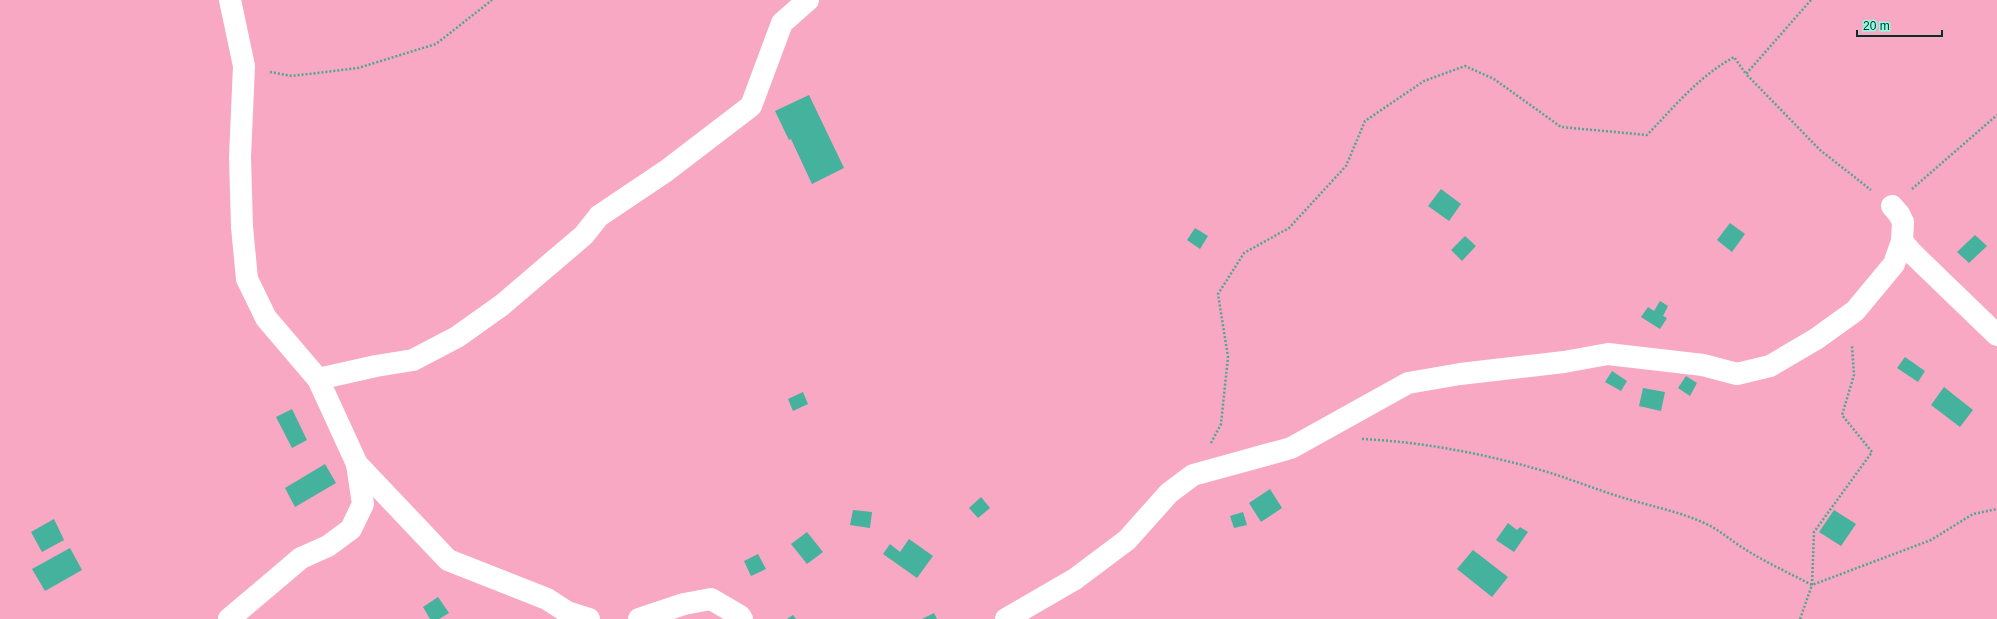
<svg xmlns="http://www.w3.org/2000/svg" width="1997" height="619" viewBox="0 0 1997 619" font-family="Arial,sans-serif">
  <rect width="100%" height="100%" fill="#85edd5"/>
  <rect fill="#f8a8c3" x="0" y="0" width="1997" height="619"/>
  <g fill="#44b29c">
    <polygon points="809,95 844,168 812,184 791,139 789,140 775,111"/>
    <polygon points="1441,189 1461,204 1449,221 1428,206"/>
    <polygon points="1730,223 1745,234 1732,252 1717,240"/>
    <polygon points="1195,228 1208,236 1200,249 1187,240"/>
    <polygon points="1975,235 1987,246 1969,263 1957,252"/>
    <polygon points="1465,236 1476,246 1462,261 1451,250"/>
    <polygon points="1660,301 1668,306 1663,316 1667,318 1660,329 1641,317 1648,307 1654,311"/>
    <polygon points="1905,357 1925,371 1918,382 1897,368"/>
    <polygon points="1612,371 1627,381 1621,391 1605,382"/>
    <polygon points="1686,376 1697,383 1690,396 1678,388"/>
    <polygon points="1944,387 1973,410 1960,427 1931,405"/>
    <polygon points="1643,388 1665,392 1661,411 1639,406"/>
    <polygon points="803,392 808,404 793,411 788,399"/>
    <polygon points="292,409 307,440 292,448 276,417"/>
    <polygon points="325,464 336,483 295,507 285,488"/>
    <polygon points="1270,489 1282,508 1261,522 1249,503"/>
    <polygon points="981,497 990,508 978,518 969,508"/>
    <polygon points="853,510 872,512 870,528 850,525"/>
    <polygon points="1834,510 1856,524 1841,546 1819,532"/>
    <polygon points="1243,512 1247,525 1234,528 1230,516"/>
    <polygon points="54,519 64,540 42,552 31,532"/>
    <polygon points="1508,523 1517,530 1520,527 1528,532 1514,552 1496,540"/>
    <polygon points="807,532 823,552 807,564 791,544"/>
    <polygon points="909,539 933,556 917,578 883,554 890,544 900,552"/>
    <polygon points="70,548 82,570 45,591 32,569"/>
    <polygon points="1473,550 1508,577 1492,597 1457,569"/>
    <polygon points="758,554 766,569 751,576 744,561"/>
    <polygon points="438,597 449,613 439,619 430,619 423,607"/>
    <polygon points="934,613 937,619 922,619"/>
    <polygon points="793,615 796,619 787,619"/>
  </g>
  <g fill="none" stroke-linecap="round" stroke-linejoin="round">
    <g stroke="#52a593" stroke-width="2.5" stroke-dasharray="2 2" stroke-linecap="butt">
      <polyline points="1811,0 1746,74 1820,150 1871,190"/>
      <polyline points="270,72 292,76 358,68 436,44 492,0"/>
      <polyline points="1912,189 1997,115"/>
      <path d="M1362 439C1424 442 1485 454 1544 471 1571 479 1597 490 1624 498 1650 506 1677 511 1702 522 1717 528 1729 539 1743 548 1765 562 1789 573 1812 585L1931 540 1973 514 1997 509"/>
      <path d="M1211 443 1221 424 1228 357 1218 294 1244 253 1289 228 1346 166 1365 121 1424 81 1465 66 1494 79 1561 127 1647 135C1675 106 1698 77 1734 57L1746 74"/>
      <polyline points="1800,619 1812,585 1814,532 1872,452 1842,415 1854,375 1852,346"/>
    </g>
    <g stroke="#fff" stroke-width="22">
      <polyline points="230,0 244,66 240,157 242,227 247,279 266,318 318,379 357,464 448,560 547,599 567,612 589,619"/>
      <polyline points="1892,206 1899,214 1903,222 1902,241 1912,253 1997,335"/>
      <polyline points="318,379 376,366 413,360 457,337 502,305 584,235 599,216 666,171 751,106 782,23 808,0"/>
      <polyline points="229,619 301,558 328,546 351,529 363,504 357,464"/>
      <polyline points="639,619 684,604 711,599 740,616 742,619"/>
      <polyline points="1006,619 1075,579 1127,540 1169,493 1193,475 1291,448 1408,383 1460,374 1564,362 1608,354 1703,365 1737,374 1770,366 1816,339 1855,311 1894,264 1902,241"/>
    </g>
  </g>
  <path d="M1857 30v6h85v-6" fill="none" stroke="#003229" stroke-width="2"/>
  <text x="1863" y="30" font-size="12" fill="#003229" stroke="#92fae2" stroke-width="3" paint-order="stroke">20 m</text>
</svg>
